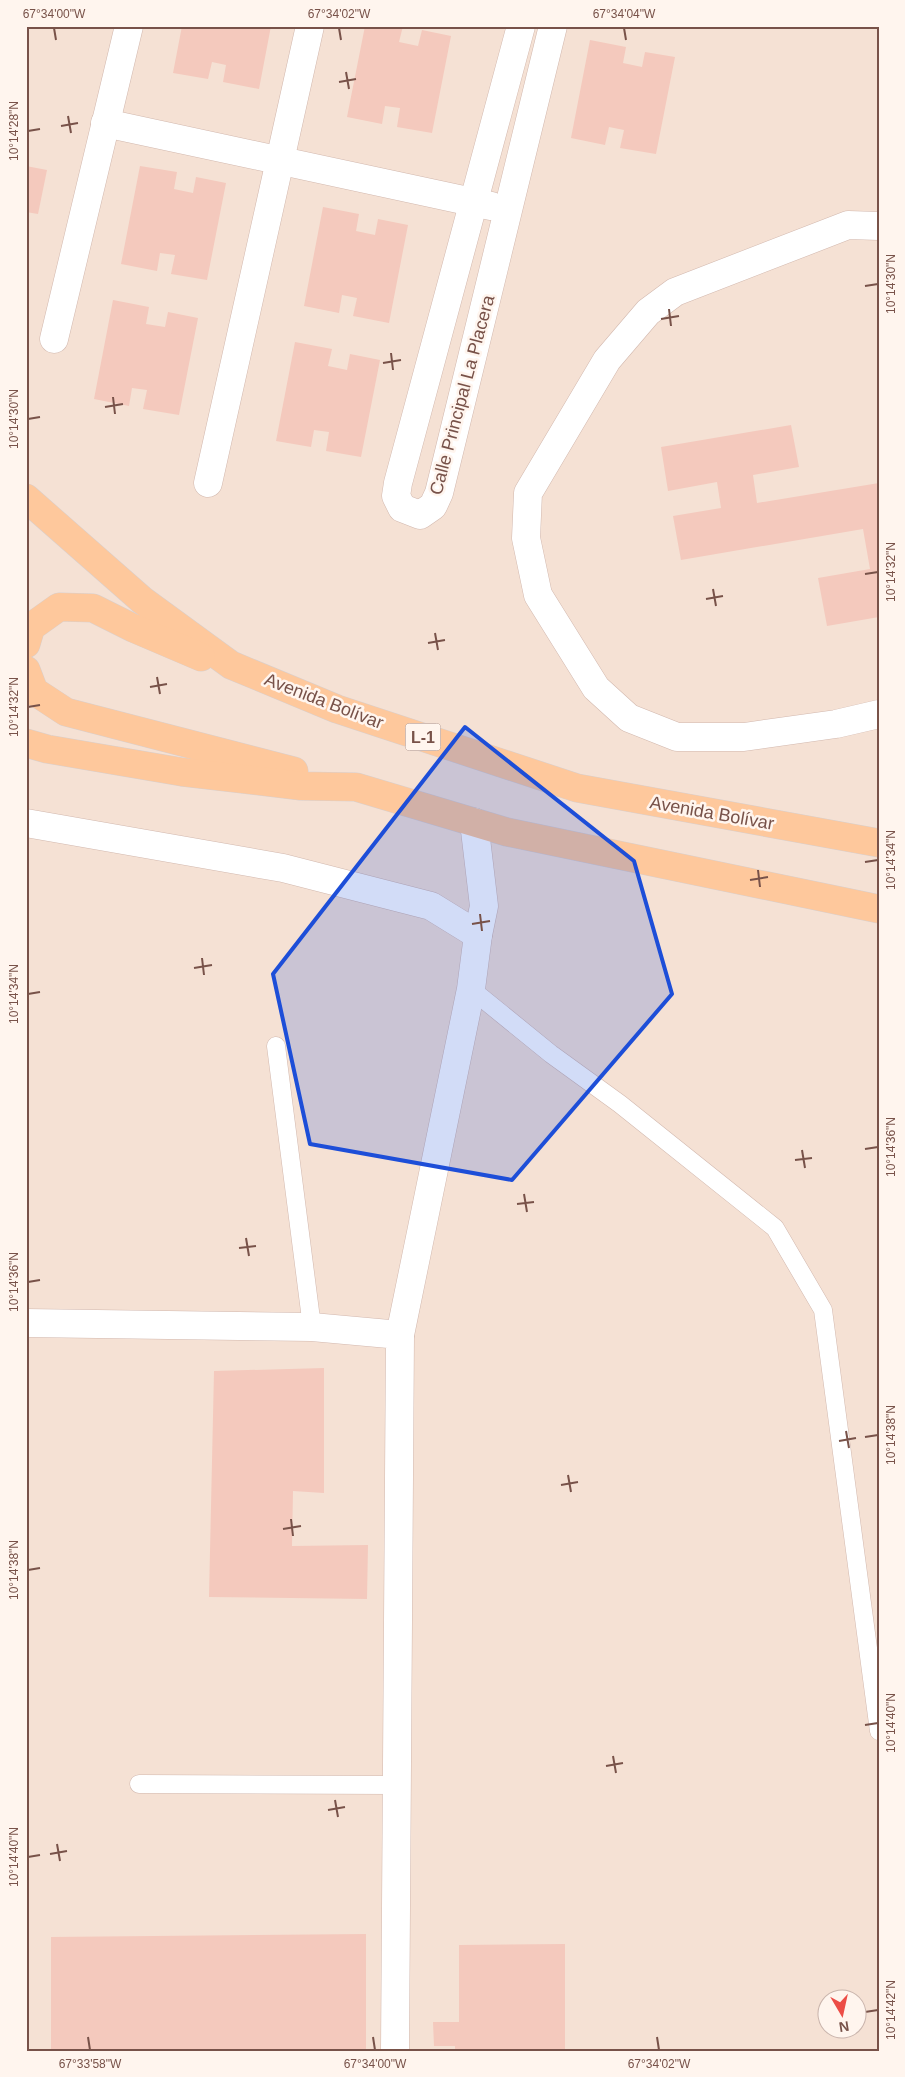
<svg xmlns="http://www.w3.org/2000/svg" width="905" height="2077" viewBox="0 0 905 2077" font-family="Helvetica,sans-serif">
  <rect width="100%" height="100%" fill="#fdf0e6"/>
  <path fill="#f5e1d4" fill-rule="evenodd" d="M26 26H879V2051H26ZM828 2000H858V2030H828Z"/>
  <g fill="#f4c9bd">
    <polygon points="182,26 271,26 259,89 223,82 226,65 212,62 208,79 173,73"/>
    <polygon points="365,26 403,26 399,42 418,46 422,30 451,36 432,133 397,127 400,108 385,106 382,124 347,117"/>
    <polygon points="590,40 626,47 623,63 642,67 645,52 675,57 656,154 620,148 624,130 609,127 605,145 571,138"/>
    <polygon points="26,166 47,170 38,214 26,212"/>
    <polygon points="140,166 177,172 174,189 193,193 196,177 226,183 207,280 171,274 175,255 160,253 157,271 121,264"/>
    <polygon points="323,207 359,214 356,231 375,235 378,219 408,225 389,323 353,316 357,298 342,295 339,313 304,306"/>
    <polygon points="113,300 149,307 146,324 165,327 168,312 198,318 179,415 143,409 147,390 132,388 129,406 94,399"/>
    <polygon points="295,342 332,349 328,366 347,370 350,354 380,360 361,457 326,451 329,432 314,430 311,447 276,441"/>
    <polygon points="791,425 799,467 753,475 757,503 879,483 879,617 827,626 818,578 870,569 863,529 681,560 673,516 721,508 717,482 668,491 661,447"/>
    <polygon points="324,1368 324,1493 293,1491 292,1546 368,1545 367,1599 209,1597 214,1371"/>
    <polygon points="366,1934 366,2051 51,2051 51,1937"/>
    <polygon points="565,1944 565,2051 455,2051 455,2046 434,2046 433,2022 459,2022 459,1945"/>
  </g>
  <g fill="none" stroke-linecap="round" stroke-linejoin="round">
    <g stroke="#d2b8ae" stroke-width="19">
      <g id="lane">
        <polyline points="471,989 551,1054 620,1104 775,1228 823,1310 879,1731"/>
        <polyline points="276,1046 312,1327"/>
        <polyline points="139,1784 396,1785"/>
      </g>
    </g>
    <g stroke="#d2b8ae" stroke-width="29">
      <g id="street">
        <polyline points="521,26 398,483 396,496 402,508 420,515 433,506 439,493 553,26"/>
        <polyline points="105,123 491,206"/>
        <polyline points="879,226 848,225 675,292 648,312 607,360 528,493 526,538 538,595 596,688 629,718 677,737 744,737 836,724 879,714"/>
        <polyline points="54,339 129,26"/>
        <polyline points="208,483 310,26"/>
        <polyline points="474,822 484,906 478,935"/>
        <polyline points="26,823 283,868 431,906 478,935 471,989 400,1335"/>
        <polyline points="26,1323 312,1327 400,1335 395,2051"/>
      </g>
    </g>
    <g stroke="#d9cfcc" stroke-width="29">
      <g id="primary">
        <polyline points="26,498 142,600 231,665 337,709 577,788 879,843"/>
        <polyline points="26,644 31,627 59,607 93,608 133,628 201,657"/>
        <polyline points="26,670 34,691 66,712 294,771"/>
        <polyline points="26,743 47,749 182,772 301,786 356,787 507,832 879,909"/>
      </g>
    </g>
    <use href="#lane" stroke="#fff" stroke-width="18"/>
    <use href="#street" stroke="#fff" stroke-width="28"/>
    <use href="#primary" stroke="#fec89c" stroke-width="28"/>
  </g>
  <path fill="#1d4ed8" fill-opacity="0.2" stroke="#1d4ed8" stroke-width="4" stroke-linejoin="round" d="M465 727 634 861 672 994 512 1180 310 1144 273 974Z"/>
  <path fill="none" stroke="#785249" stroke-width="2" d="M54 28 56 40M339 28 341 40M624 28 626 40M346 72 349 89M339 82 356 79M68 116 71 133M61 126 78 123M28 131 40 129M865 286 878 284M669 309 671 326M661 319 679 316M391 353 393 370M383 363 401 360M113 397 115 414M105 407 123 404M28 419 40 417M865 574 878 572M713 589 716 606M706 599 723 596M435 633 438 650M428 643 445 640M157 677 160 694M150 687 167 684M28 707 40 705M865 862 878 860M758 870 760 887M750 880 768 877M480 914 482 931M472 924 490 921M202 958 204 975M194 968 212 965M28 994 40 992M865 1149 878 1147M802 1150 805 1168M795 1160 812 1158M524 1194 527 1212M517 1204 534 1202M246 1238 249 1256M239 1248 256 1246M28 1282 40 1280M846 1431 849 1448M865 1437 878 1435M839 1441 856 1438M568 1475 571 1492M561 1485 578 1482M291 1519 293 1536M283 1529 301 1526M28 1570 40 1568M865 1725 878 1723M613 1756 616 1773M606 1766 623 1763M335 1800 338 1817M328 1810 345 1807M57 1844 60 1861M50 1854 67 1851M28 1857 40 1855M865 2012 878 2010M88 2037 90 2050M373 2037 375 2050M657 2037 659 2050"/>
  <g text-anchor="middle" stroke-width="5" stroke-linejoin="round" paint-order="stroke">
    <rect fill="#fff5ee" stroke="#a0837a" stroke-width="1" x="405.5" y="723.5" width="35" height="27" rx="4"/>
    <g font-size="16" font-weight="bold" fill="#785249">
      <text x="423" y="743">L-1</text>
    </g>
    <g font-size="18" fill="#785249" stroke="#fff5ee">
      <text transform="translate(462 395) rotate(-75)" y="6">Calle Principal La Placera</text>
      <text transform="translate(324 701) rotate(21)" y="6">Avenida Bolívar</text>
      <text transform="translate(712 813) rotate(10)" y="6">Avenida Bolívar</text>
    </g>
  </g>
  <rect width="905" height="2077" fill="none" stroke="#fff5ee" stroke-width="55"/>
  <g transform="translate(842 2014) rotate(171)"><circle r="24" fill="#fff5ee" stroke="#c9b4ac"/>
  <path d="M0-4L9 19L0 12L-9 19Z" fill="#ec4d46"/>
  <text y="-8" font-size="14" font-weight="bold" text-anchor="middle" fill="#785249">N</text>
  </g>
  <rect x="28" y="28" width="850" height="2022" fill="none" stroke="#785249" stroke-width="2"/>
  <g font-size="12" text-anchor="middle" fill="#785249">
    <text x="54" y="18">67°34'00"W</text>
    <text x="339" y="18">67°34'02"W</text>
    <text x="624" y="18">67°34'04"W</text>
    <text transform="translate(14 131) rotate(-90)" y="4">10°14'28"N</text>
    <text transform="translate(891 284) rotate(-90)" y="4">10°14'30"N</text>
    <text transform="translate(14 419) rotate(-90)" y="4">10°14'30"N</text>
    <text transform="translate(891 572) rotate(-90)" y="4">10°14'32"N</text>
    <text transform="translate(14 707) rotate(-90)" y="4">10°14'32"N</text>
    <text transform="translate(891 860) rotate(-90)" y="4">10°14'34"N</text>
    <text transform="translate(14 994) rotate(-90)" y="4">10°14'34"N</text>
    <text transform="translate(891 1147) rotate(-90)" y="4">10°14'36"N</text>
    <text transform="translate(14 1282) rotate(-90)" y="4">10°14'36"N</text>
    <text transform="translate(891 1435) rotate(-90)" y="4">10°14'38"N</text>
    <text transform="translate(14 1570) rotate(-90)" y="4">10°14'38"N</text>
    <text transform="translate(891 1723) rotate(-90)" y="4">10°14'40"N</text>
    <text transform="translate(14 1857) rotate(-90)" y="4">10°14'40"N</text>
    <text transform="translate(891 2010) rotate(-90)" y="4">10°14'42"N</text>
    <text x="90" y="2068">67°33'58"W</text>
    <text x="375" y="2068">67°34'00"W</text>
    <text x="659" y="2068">67°34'02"W</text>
  </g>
</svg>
